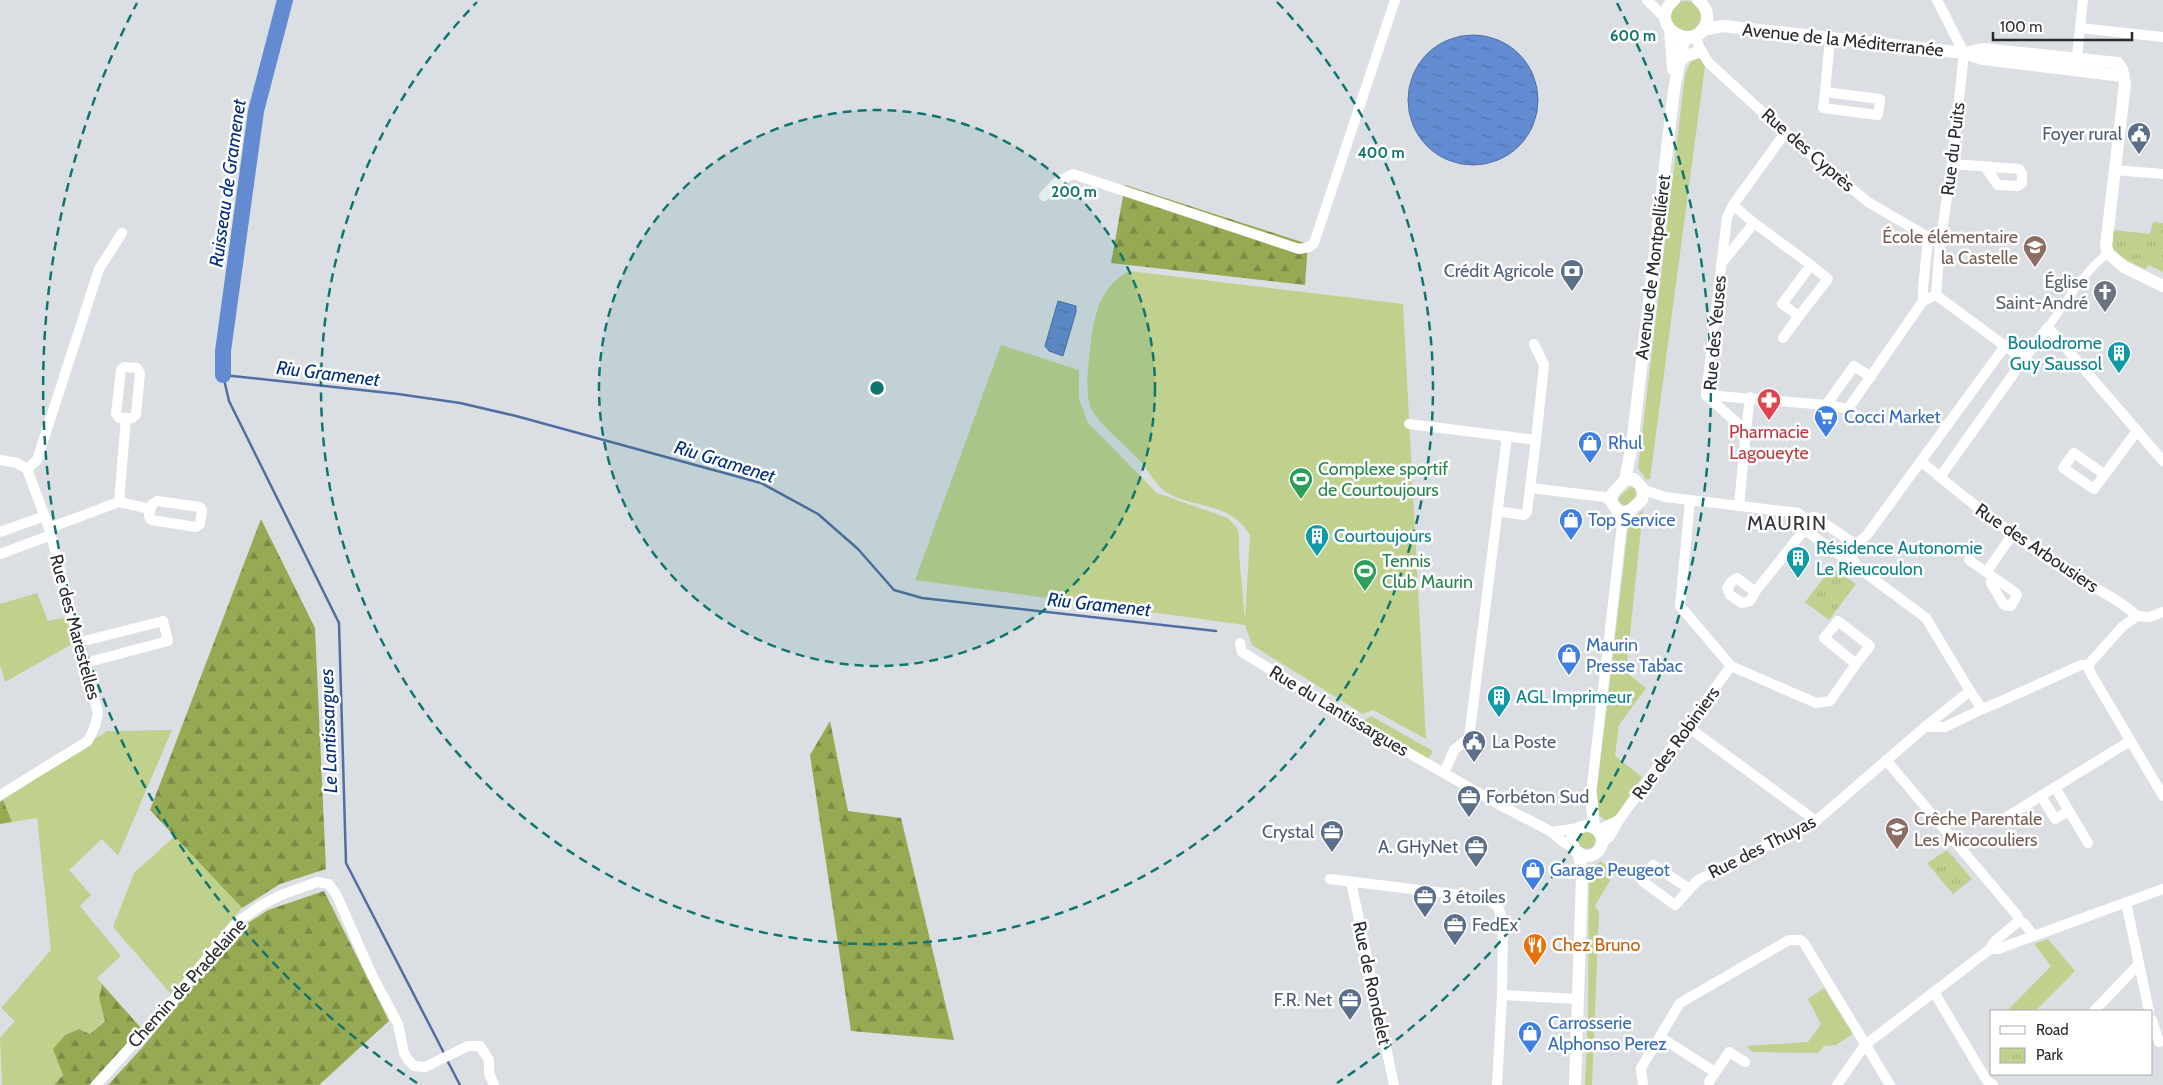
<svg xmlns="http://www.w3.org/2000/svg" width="2163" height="1085" viewBox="0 0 2163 1085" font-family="Cabin,sans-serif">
  <defs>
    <pattern id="forest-firs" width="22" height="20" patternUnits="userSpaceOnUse" patternTransform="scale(1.25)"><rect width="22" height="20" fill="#96aa53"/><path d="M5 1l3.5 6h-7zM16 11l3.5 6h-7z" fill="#7a8b45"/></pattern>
    <pattern id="park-tufts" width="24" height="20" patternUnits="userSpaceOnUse" patternTransform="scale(1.25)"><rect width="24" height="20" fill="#bfd18d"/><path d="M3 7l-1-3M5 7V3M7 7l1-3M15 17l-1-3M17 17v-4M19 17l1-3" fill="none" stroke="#a4b47a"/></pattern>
    <pattern id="water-ripples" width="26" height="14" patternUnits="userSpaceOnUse" patternTransform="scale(1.25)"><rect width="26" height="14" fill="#638bd2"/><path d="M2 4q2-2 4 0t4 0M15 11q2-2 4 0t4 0" fill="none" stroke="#5272ab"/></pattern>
  </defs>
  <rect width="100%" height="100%" fill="#dbdfe4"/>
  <g fill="#bfd18d">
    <circle cx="1686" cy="16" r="15"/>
    <polygon points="1700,58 1705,66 1650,479 1646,479 1638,468 1685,75 1691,61"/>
    <path d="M1129 271 1403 304 1426 739 1373 710 1363 714 1252 645 1245 625 915 580 1001 345 1079 370V399L1088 423 1157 493 1228 518 1236 527 1239 533V554L1245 620 1250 535C1230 503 1201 509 1171 495 1156 487 1151 474 1141 462 1128 447 1103 428 1093 412 1083 396 1089 360 1091 341 1095 311 1101 287 1129 271Z"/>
    <polygon points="1631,487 1635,488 1636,496 1628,505 1623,505 1618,500 1621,495"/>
    <polygon points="1643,510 1626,672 1646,688 1619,725 1615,756 1642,777 1614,819 1605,820 1599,815 1596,797 1628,529 1635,517"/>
    <polygon points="37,593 48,621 67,617 74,643 5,682 0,665 0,604"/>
    <polygon points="1371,716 1433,751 1427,761 1364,725 1364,720"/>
    <polygon points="172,730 118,856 102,839 69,870 91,895 80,906 121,956 97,978 102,984 99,998 105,1020 90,1034 79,1029 65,1035 54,1049 63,1075 54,1085 2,1085 0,1038 15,1021 1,1008 51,950 37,818 12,822 3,800 107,731"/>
    <circle cx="1587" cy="840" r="9"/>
    <polygon points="175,836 242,908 171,994 113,927 134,873"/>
    <polygon points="1600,861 1615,872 1595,906 1599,912 1592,1085 1585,1085 1588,1017 1589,876"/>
    <polygon points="2048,939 2075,971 2035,1011 2007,1011 2051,966 2034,944"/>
    <polygon points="1824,988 1853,1034 1836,1045 1824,1046 1818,1053 1753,1052 1746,1046 1808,1042 1821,1024 1808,999"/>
  </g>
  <g fill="url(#forest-firs)">
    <polygon points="1125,185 1308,244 1305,285 1111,263"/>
    <polygon points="261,519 315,628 326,869 280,884 242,908 150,810"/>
    <polygon points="830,721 848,811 901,818 954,1040 851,1031 810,755"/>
    <polygon points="3,800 12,822 0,824 0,802"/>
    <polygon points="324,891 389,1021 319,1085 108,1085 141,1049 242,927 268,910"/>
    <polygon points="102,984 141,1028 89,1085 54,1085 63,1075 53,1049 65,1035 79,1029 90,1034 105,1021 99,998"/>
  </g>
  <g fill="url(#park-tufts)">
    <polygon points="2153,222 2163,223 2163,272 2149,265 2145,269 2112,253 2113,230 2150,234"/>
    <polygon points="1832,567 1856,584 1829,620 1805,602"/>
    <polygon points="1947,850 1972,879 1953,894 1927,863"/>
  </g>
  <g fill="url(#water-ripples)" stroke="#526ea0">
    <circle cx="1473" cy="100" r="65"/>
    <polygon points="1058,301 1076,306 1076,312 1063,356 1049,351 1045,346"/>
  </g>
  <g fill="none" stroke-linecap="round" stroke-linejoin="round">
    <g stroke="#526ea0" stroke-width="2.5">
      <polyline points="445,1055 346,863 339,623 229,401 223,375 398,394 460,403 516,416 761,483 818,514 858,549 894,590 922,598 1216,631"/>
      <polyline points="447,1060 460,1085"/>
    </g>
    <polyline stroke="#638bd2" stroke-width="16" points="223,375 223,351 256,111 285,0"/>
    <path stroke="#fff" stroke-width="8" d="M2048 327C2066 303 2083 272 2108 253"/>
    <g stroke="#fff" stroke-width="10">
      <polyline points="1647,0 1665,18"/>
      <polyline points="2080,28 2163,37"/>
      <polyline points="1695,36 1701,51 1709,63 1785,133 1868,202 1940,244"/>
      <polyline points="2076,66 2083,0"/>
      <polygon points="1825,92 1880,99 1878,115 1823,108"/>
      <polyline points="1825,92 1830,38"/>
      <polyline points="1952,164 2019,169 2022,174 2022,183 2018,186 1998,185 1985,167"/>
      <polyline points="2115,170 2163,174"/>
      <polyline points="1044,196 1056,183 1073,174 1299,249 1309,247 1314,243 1395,0"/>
      <polyline points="1733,205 1754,223 1811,265"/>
      <polyline points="1721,264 1754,223"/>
      <polygon points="1811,265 1828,279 1799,316 1782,304"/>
      <polyline points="1936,295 1940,244 1952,164 1964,53 1937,0"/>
      <polyline points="1936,295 2005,346"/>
      <polyline points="1923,301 1923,289 1928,238"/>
      <polyline points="1783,338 1799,316"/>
      <polyline points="1534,344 1544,365 1536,440"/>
      <polyline points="2024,359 2048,327 2163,461"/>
      <polygon points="124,367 137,368 140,373 136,415 132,418 119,418 116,414 121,370"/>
      <polyline points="1706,395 1826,405 1848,409 1923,301 1936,295"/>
      <polyline points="1826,405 1854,366 1871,377"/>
      <polyline points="1409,424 1536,440 1527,512 1524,515 1497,511"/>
      <polyline points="1746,431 1750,397"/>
      <polyline points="0,460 17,463 27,469"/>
      <path d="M1922 462C1967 500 2013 536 2063 569 2087 585 2115 596 2137 616"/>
      <polyline points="2104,474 2074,453 2063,468 2094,489 2137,431"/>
      <polyline points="1531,488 1604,497 1611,501"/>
      <polyline points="1644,490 1665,497 1791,512 1798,513 1806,519"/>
      <polyline points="1690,500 1680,606 1731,666 1816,703 1830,701 1856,664"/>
      <polygon points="157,501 200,507 202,510 200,524 196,527 151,520 149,516 152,504"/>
      <polyline points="119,502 126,418"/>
      <polyline points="119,502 150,509"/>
      <polyline points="1739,506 1746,431 1706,395 1727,217 1733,205 1785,133"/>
      <path d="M1815 517 1852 542 1855 548 1853 555 1844 558 1809 533C1805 529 1803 525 1806 519Z"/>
      <polyline points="49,528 119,502"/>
      <polyline points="0,532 45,516"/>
      <polyline points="1855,545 1867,535 2005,346 2024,359 1940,477"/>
      <polyline points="0,554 51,535"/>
      <polyline points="1850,557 1860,569 1926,618 1970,691"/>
      <polyline points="1969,560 2016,593 2017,595 2011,606 2004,605 1991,583 1992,577"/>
      <polyline points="1987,571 2013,534"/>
      <polyline points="1755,592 1737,578 1732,581 1727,588 1730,595 1742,603 1750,601 1755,592 1805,529"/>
      <polygon points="1838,621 1870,646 1856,664 1824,638"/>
      <polyline points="80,642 163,621 168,641 85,663"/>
      <polyline points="1240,643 1242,652 1372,732 1498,804 1552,832 1563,842 1573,847"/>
      <polyline points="2088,665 2090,672 2163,796"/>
      <polygon points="1970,691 1982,709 1945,727 1925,727"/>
      <polyline points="1982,709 1997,703 2081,665 2088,665 2122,627 2137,616 2149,617 2163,612"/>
      <polyline points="1688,727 1816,821"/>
      <polyline points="1886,760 2017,915 2019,921"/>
      <polyline points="1444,773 1454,750 1469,738 1507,436"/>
      <polyline points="1591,794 1622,525"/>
      <polyline points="0,795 88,741 95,726 98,713 49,528 27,469 37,460 99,269 122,233"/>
      <polyline points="2041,796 2055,819 2069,811 2055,787"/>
      <polyline points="2069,811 2088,843"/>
      <polyline points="2005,818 2130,741"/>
      <polyline points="1598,830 1619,820"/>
      <polyline points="1552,832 1579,828"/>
      <polyline points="1602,843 1610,836 1619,820 1731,666"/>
      <polyline points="1330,879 1485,898 1498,907 1503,920 1502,995 1497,1085"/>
      <polyline points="1351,882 1394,1085"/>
      <polyline points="1688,888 1653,865 1642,881 1675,905 1698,880 1816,821 1925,727"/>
      <polyline points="2126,902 2149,1011"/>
      <polyline points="2019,921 2024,923 2033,935"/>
      <polyline points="1990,949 1998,949 2163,889"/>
      <polyline points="1934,992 1987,1081 1993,1085"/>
      <polyline points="1502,995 1579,999"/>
      <polyline points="2094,1011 2138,965"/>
      <polyline points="2152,1020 2159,1042"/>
      <polyline points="1660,1037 1715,1072"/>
      <polyline points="1709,1082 1729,1052 1745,1062"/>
      <polyline points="96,1085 173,1000 235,924 260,906 281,895 317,882 329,884 336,894 372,975 398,1024 404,1053 408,1060 414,1066 425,1067 468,1046 480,1046 489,1060 489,1073 494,1085"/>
      <polyline points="1643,1085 1641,1068 1680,1003 1789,940 1800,940 1804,943 1890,1085"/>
      <polyline points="1837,1085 1865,1045 1990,949 1995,941 2019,921"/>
    </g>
    <g stroke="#fff" stroke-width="12">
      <path d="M1674 0C1643 27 1701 57 1707 20 1708 12 1704 5 1698 0"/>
      <polyline points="1670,29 1673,69"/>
      <polyline points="1702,30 1723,26 1964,53 1983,59 2122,76"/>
      <polyline points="1966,53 1982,49 2118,63 2122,69 2125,84 2106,246 2108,253 2124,267 2163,286"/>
      <polyline points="1678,63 1686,56 1701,51"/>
      <polyline points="1625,480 1632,445 1674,90 1683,43 1687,38"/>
      <polyline points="1618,512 1628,512 1642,500 1644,490 1634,479 1625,480 1612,494 1611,501 1618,512 1622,525"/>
      <polyline points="1591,794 1594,827"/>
      <circle cx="1587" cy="841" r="15"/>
      <polyline points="1575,1085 1582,877 1579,853"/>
    </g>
  </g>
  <circle cx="877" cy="388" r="278" fill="#0f766e" fill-opacity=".12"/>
  <g fill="none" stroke="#0f766e" stroke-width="2.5" stroke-dasharray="9 6">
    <circle cx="877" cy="388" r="278"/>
    <path d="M1277 2A556 556 0 1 1 477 2"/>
    <path d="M417 1083A834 834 0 0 1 137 3M1617 3A834 834 0 0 1 1337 1083"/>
  </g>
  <defs>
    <g id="civic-pin" transform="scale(1.25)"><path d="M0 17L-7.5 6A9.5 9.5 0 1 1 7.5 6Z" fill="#5c6f8a" stroke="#fff"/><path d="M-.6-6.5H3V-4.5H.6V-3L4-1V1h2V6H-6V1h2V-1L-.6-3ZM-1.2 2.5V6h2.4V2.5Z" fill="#fff"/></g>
    <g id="school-pin" transform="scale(1.25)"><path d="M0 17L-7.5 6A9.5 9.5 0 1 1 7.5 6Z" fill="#8d6e63" stroke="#fff"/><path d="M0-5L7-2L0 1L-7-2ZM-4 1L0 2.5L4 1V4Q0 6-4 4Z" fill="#fff"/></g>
    <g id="bank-pin" transform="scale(1.25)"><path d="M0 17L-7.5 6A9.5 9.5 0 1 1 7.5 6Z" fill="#5c6f8a" stroke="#fff"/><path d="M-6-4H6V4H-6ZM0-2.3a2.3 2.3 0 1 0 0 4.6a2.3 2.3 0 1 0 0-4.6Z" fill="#fff"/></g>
    <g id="church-pin" transform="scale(1.25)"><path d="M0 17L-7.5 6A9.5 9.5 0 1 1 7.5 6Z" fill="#6b7280" stroke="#fff"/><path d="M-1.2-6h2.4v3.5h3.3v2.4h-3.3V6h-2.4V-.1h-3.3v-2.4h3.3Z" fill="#fff"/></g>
    <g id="building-pin" transform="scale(1.25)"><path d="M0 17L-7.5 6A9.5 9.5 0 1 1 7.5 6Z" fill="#0f9aa8" stroke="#fff"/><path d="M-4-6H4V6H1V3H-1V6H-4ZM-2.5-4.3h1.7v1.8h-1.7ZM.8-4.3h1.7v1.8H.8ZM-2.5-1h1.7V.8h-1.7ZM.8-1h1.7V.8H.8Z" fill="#fff"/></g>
    <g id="pharmacy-pin" transform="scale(1.25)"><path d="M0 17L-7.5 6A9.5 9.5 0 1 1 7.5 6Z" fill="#e0444e" stroke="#fff"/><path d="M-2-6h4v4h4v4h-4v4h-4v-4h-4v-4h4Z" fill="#fff"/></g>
    <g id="supermarket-pin" transform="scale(1.25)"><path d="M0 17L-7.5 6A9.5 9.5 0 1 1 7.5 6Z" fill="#3f7fe0" stroke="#fff"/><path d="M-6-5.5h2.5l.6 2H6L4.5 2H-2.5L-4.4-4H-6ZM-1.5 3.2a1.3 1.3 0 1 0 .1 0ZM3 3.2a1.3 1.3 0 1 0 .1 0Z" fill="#fff"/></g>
    <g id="shop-pin" transform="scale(1.25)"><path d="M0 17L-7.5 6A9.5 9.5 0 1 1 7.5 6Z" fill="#3f7fe0" stroke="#fff"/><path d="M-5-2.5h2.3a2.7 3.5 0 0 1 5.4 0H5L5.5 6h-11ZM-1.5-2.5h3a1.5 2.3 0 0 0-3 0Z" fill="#fff"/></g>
    <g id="stadium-pin" transform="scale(1.25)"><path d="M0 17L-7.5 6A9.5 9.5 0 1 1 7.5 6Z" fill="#2e9e5b" stroke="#fff"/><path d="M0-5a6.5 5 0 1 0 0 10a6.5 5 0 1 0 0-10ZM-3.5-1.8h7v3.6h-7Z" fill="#fff"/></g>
    <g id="office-pin" transform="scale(1.25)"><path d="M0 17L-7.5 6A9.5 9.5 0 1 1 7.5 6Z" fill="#5c6f8a" stroke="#fff"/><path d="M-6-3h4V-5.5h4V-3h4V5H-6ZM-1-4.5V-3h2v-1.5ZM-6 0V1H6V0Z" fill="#fff"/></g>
    <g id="restaurant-pin" transform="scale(1.25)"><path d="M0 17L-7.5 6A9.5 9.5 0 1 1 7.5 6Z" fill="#e8710a" stroke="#fff"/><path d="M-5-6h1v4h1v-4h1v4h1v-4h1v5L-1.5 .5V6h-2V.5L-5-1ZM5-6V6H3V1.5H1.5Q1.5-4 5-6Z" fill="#fff"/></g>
  </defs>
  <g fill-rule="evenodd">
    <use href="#civic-pin" x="2139" y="134"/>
    <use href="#school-pin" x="2035" y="247"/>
    <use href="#bank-pin" x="1572" y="271"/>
    <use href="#church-pin" x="2105" y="292"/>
    <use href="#building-pin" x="2119" y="353"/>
    <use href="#pharmacy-pin" x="1769" y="400"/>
    <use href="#supermarket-pin" x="1826" y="417"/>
    <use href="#shop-pin" x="1590" y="443"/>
    <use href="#stadium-pin" x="1301" y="479"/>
    <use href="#shop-pin" x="1571" y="520"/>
    <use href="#building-pin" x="1317" y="536"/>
    <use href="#building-pin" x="1798" y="558"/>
    <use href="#stadium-pin" x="1365" y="571"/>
    <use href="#shop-pin" x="1569" y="655"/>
    <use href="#building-pin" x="1499" y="697"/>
    <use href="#civic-pin" x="1474" y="742"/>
    <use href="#office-pin" x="1469" y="797"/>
    <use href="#school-pin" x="1897" y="829"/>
    <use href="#office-pin" x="1332" y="832"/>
    <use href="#office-pin" x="1476" y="847"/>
    <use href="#shop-pin" x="1533" y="870"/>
    <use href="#office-pin" x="1425" y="897"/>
    <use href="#office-pin" x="1455" y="925"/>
    <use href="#restaurant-pin" x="1535" y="945"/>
    <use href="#office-pin" x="1350" y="1000"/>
    <use href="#shop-pin" x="1530" y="1033"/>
  </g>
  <g text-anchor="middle" stroke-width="5" stroke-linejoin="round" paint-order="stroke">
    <g font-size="18" fill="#292a2c" stroke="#fff">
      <text transform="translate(1843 40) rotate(6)" y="6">Avenue de la Méditerranée</text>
      <text transform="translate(1953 149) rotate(-83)" y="6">Rue du Puits</text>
      <text transform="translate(1808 150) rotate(41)" y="6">Rue des Cyprès</text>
      <text transform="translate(1653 267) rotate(-83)" y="6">Avenue de Montpelliéret</text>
      <text transform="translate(1715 333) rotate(-85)" y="6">Rue des Yeuses</text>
      <text transform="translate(2037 548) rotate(34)" y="6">Rue des Arbousiers</text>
      <text transform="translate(75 627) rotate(75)" y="6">Rue des Marestelles</text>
      <text transform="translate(1339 711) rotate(31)" y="6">Rue du Lantissargues</text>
      <text transform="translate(1676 743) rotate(-54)" y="6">Rue des Robiniers</text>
      <text transform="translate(1762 847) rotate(-27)" y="6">Rue des Thuyas</text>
      <text transform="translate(187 983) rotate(-48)" y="6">Chemin de Pradelaine</text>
      <text transform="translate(1372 983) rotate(78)" y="6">Rue de Rondelet</text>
    </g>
    <g font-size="18" fill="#4e5e75" stroke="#fff" text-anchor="end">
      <text x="2122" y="140">Foyer rural</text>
      <text x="1554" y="277">Crédit Agricole</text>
      <text x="1492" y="748" text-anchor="start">La Poste</text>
      <text x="1486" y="803" text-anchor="start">Forbéton Sud</text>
      <text x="1314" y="838">Crystal</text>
      <text x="1458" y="853">A. GHyNet</text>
      <text x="1442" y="903" text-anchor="start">3 étoiles</text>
      <text x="1472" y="931" text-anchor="start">FedEx</text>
      <text x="1332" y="1006">F.R. Net</text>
    </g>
    <g font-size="18" fill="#785e54" stroke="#fff" text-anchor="end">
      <text x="2018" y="243">École élémentaire<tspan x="2018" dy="21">la Castelle</tspan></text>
      <text x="1914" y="825" text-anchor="start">Crêche Parentale<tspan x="1914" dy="21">Les Micocouliers</tspan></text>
    </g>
    <g font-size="18" fill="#5b616d" stroke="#fff" text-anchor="end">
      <text x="2088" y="288">Église<tspan x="2088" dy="21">Saint-André</tspan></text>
    </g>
    <g font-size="18" fill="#0d838f" stroke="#fff" text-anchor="start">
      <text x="2102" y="349" text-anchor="end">Boulodrome<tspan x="2102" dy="21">Guy Saussol</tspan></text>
      <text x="1334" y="542">Courtoujours</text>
      <text x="1816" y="554">Résidence Autonomie<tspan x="1816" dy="21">Le Rieucoulon</tspan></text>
      <text x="1516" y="703">AGL Imprimeur</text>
    </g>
    <g font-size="18" fill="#366cbe" stroke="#fff" text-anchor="start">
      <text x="1844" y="423">Cocci Market</text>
      <text x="1608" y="449">Rhul</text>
      <text x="1588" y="526">Top Service</text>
      <text x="1586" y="651">Maurin<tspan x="1586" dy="21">Presse Tabac</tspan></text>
      <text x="1550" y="876">Garage Peugeot</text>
      <text x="1548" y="1029">Carrosserie<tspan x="1548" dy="21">Alphonso Perez</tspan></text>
    </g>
    <g font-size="18" fill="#be3a42" stroke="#fff">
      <text x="1769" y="438">Pharmacie<tspan x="1769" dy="21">Lagoueyte</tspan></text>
    </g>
    <g font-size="18" fill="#27864d" stroke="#fff" text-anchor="start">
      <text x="1318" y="475">Complexe sportif<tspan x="1318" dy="21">de Courtoujours</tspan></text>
      <text x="1382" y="567">Tennis<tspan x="1382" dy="21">Club Maurin</tspan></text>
    </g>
    <g font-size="18" fill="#c56008" stroke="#fff" text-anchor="start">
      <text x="1552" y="951">Chez Bruno</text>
    </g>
    <g font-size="19" font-style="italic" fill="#043082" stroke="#fff">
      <text transform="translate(227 183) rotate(-82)" y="7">Ruisseau de Gramenet</text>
      <text transform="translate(328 373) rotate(7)" y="7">Riu Gramenet</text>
      <text transform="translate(725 461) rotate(17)" y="7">Riu Gramenet</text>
      <text transform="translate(1099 604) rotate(6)" y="7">Riu Gramenet</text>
      <text transform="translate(328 731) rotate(-92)" y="7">Le Lantissargues</text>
    </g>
    <g font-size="20" letter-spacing="1" fill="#34373b" stroke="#fff">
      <text x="1787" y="530">MAURIN</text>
    </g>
  </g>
  <circle cx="877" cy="388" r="8" fill="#0f766e" stroke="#fff" stroke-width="2.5"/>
  <g font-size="15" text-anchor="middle" font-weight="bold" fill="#0f766e" stroke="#fff" stroke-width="5" stroke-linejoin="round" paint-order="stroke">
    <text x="1633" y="41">600 m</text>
    <text x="1381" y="158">400 m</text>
    <text x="1074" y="197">200 m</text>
  </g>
  <rect x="1990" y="1010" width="162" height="65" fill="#ffffff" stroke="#a9aaab"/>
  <rect x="2000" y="1026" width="25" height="8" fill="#ffffff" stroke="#a9aaab"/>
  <text x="2036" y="1035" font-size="15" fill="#292a2c">Road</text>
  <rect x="2000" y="1048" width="25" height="15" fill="url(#park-tufts)" stroke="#a9aaab"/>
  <text x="2036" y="1060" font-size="15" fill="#292a2c">Park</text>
  <path d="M1993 32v8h139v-8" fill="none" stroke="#292a2c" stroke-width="2.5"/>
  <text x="2000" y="32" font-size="15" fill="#292a2c" stroke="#ffffff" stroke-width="4" paint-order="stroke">100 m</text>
</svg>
